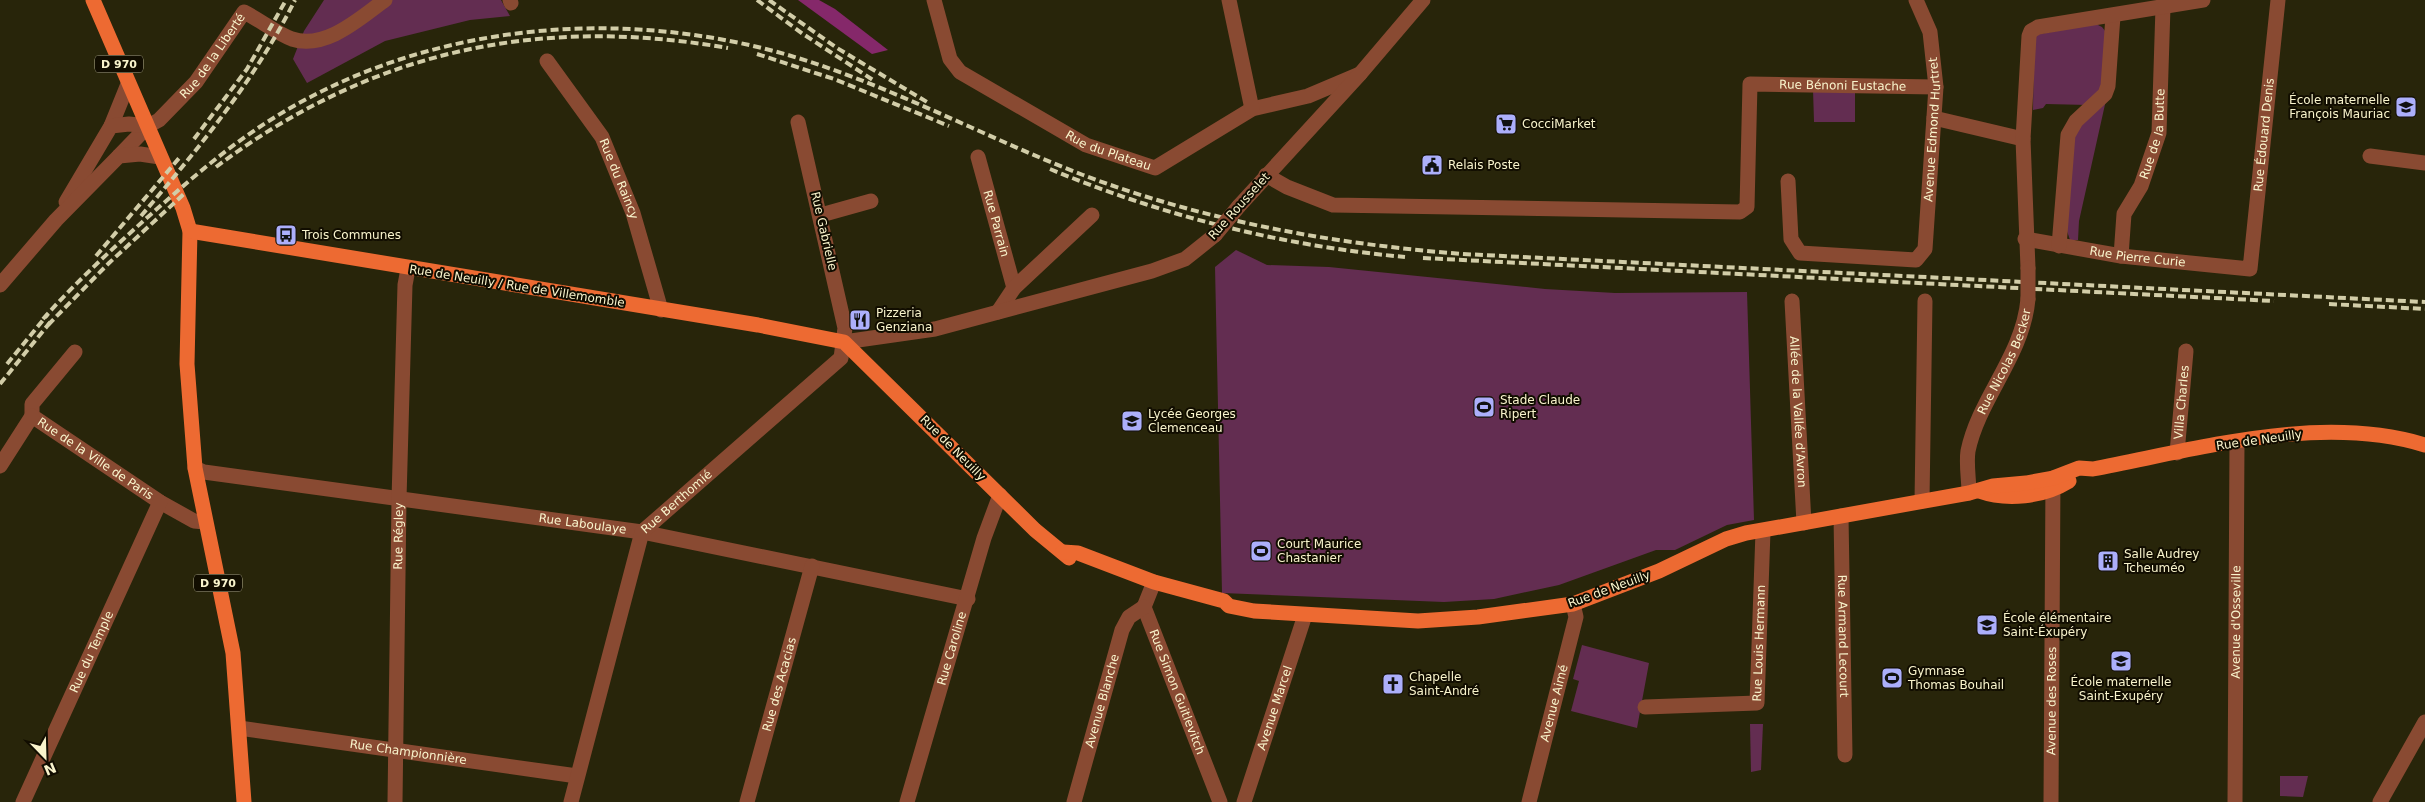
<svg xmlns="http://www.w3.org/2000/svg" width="2425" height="802" viewBox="0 0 2425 802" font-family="'DejaVu Sans',sans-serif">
  <rect width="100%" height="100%" fill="#28250a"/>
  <g fill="#632d51">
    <polygon points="324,0 501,0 510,16 470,20 385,41 307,83 293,59 304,31"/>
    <polygon points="2096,24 2102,27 2109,36 2104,84 2088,105 2046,104 2043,108 2033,110 2034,35"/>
    <polygon points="1813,89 1855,89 1855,122 1814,122"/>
    <polygon points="2106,100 2079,221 2078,240 2070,240 2065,225 2075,127"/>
    <polygon points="1236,250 1267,265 1329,267 1545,289 1615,293 1747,292 1754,520 1727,525 1675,550 1656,550 1559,585 1494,599 1444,602 1222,593 1215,267"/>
    <polygon points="1582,645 1649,663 1637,728 1571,711 1579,681 1573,679"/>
    <polygon points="1750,724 1763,724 1761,770 1751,772"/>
    <polygon points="2280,776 2308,776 2303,797 2280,796"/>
  </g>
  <polygon fill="#85286a" points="798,0 819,0 835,9 888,50 872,54"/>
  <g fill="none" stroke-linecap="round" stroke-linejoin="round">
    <g stroke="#894a32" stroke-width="15">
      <polyline points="510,0 511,3"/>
      <path id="s1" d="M934 0 950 59 960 72 1086 145 1155 168 1252 109 1308 96 1360 74"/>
      <polyline points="1229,0 1252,109"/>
      <path id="s2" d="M547 61 602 137 633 213 661 310"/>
      <polyline points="1934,118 2023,139"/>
      <polyline points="111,126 128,84"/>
      <path id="s3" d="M119 156 148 126 159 120 196 82 244 12C260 20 276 33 292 39 326 50 360 18 385 0"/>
      <polyline points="2370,156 2425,163"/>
      <path id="s4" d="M978 157 1014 288"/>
      <path id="s5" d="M1266 175 1287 187 1333 205 1740 212 1747 207 1750 84 1936 87"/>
      <path id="s6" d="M1788 181 1791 239 1800 253 1916 260 1925 249 1936 87 1930 32 1916 0"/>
      <polyline points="66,202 111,126 129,124 148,126"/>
      <polyline points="1239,206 1360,74 1423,0"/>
      <polyline points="821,215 871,201"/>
      <path id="s7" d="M2025 239 2121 256 2250 269 2278 0"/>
      <polyline points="2059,246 2068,135 2076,121 2105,94 2108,86 2113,16"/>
      <path id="s8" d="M2121 256 2124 214 2141 186 2159 133 2163 7"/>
      <polyline points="2028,268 2023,139 2029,36 2031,31 2038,27 2203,0"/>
      <polyline points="0,285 56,220 119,156 140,154 160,157"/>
      <path id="s9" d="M1792 301 1804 523"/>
      <polyline points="998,312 1014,288 1092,215"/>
      <polyline points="844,342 935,329 1152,271 1185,259 1215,235"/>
      <path id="s10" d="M75 352 32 404V416L160 502 194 521 205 522"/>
      <path id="s11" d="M2177 453 2186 351"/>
      <polyline points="0,466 32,416"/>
      <path id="s12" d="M195 468 204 472 642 532 968 599"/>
      <path id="s13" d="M1969 493C1969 480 1966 464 1968 451 1979 398 2023 356 2028 299"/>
      <polyline points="1922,501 1925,301"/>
      <path id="s14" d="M1841 516 1845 755"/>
      <path id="s15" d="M1154 582 1144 607 1220 802"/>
      <path id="s16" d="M1645 707 1757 703 1763 531"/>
      <path id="s17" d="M239 728 577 776"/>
      <path id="s18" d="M23 802 160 502"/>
      <path id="s19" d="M395 802 399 499 405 285 408 269"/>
      <path id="s20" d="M571 802 642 532 841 358 845 328 798 122"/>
      <path id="s21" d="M747 802 812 566"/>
      <path id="s22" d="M907 802 984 538 1000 495"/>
      <path id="s23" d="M1074 802 1122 630 1129 617 1144 607"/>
      <path id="s24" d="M1244 802 1305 615"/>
      <path id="s25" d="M1529 802 1576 617 1573 604"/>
      <path id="s26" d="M2051 802 2053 478"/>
      <path id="s27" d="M2235 802 2237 442"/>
      <polyline points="2380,802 2425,722"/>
    </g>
    <g stroke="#ed6a32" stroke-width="15">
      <polyline points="93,0 183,208 190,231 187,364 195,468 233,653 244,802"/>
      <polyline points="190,231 758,325 844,342 1035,530 1069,558"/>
      <path d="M1979 491C2007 501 2043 497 2069 481"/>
      <path d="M1063 552 1078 553 1154 582 1224 601 1229 606 1254 611 1418 621 1478 617 1573 604 1659 571 1726 539 1746 533 1969 493 1993 486 2026 483 2053 478 2079 468 2093 469C2199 449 2320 413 2425 445"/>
    </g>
    <g stroke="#d2cda8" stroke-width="4" stroke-dasharray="8 4" stroke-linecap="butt">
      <polyline points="757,0 803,34 873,80"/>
      <polyline points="769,0 837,48 927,102"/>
      <polyline points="757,54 834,79 949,126"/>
      <polyline points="194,139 247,69 286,0"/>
      <path d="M216 167C371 51 537 15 728 48"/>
      <path d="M1050 169C1163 216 1283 246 1405 257"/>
      <path d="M141 216C199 148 255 80 295 0"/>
      <polyline points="96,256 180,157"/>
      <polyline points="1423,258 2274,301"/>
      <polyline points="2329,304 2425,309"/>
      <path d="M43 319C76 282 112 249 149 216 184 185 219 154 258 128 412 25 611 4 788 55 890 85 984 137 1083 175 1205 221 1333 244 1463 254L2425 302"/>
      <polyline points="48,325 109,263 185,193"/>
      <polyline points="7,364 48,314"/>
      <polyline points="0,384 52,320"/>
    </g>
    <g stroke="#894a32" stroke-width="15">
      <polyline points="1215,235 1239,206"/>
      <polyline points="2028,268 2028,299"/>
    </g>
  </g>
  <defs>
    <g id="school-square" transform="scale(1.125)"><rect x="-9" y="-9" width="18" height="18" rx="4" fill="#acaffb" stroke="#110d00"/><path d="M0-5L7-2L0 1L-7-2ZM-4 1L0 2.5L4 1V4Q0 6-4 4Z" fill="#111"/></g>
    <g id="supermarket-square" transform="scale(1.125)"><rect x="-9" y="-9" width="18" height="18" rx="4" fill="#acaffb" stroke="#110d00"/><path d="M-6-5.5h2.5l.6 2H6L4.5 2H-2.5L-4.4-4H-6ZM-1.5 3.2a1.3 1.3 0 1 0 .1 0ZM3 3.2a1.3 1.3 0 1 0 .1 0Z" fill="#111"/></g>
    <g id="civic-square" transform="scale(1.125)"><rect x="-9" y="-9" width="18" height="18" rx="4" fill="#acaffb" stroke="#110d00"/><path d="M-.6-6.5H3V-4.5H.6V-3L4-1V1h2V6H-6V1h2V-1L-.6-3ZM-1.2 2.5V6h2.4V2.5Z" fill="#111"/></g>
    <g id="bus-square" transform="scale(1.125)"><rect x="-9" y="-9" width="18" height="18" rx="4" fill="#acaffb" stroke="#110d00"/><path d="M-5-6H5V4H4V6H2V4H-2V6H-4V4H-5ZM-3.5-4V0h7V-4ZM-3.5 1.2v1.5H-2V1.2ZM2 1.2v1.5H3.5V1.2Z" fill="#111"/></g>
    <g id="restaurant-square" transform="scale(1.125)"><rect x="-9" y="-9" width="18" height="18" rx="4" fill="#acaffb" stroke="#110d00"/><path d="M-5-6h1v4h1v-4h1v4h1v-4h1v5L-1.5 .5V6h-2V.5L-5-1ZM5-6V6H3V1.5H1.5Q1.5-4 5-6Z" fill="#111"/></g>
    <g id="stadium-square" transform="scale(1.125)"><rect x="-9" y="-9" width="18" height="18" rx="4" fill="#acaffb" stroke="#110d00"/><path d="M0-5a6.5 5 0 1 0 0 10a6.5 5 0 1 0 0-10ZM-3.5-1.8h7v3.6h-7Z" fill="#111"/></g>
    <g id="building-square" transform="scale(1.125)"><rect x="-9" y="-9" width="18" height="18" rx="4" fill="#acaffb" stroke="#110d00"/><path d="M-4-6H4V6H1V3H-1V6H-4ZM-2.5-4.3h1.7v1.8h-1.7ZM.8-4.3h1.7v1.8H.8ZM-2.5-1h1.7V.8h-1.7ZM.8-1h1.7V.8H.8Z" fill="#111"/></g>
    <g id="church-square" transform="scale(1.125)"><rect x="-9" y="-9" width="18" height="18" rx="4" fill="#acaffb" stroke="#110d00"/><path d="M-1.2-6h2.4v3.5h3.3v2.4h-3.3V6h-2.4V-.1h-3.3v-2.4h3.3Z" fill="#111"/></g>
  </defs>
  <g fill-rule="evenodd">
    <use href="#school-square" x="2406" y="107"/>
    <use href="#supermarket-square" x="1506" y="124"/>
    <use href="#civic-square" x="1432" y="165"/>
    <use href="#bus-square" x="286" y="235"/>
    <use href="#restaurant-square" x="860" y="320"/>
    <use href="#stadium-square" x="1484" y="407"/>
    <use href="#school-square" x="1132" y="421"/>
    <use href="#stadium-square" x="1261" y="551"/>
    <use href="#building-square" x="2108" y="561"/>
    <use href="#school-square" x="1987" y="625"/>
    <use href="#school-square" x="2121" y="661"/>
    <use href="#stadium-square" x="1892" y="678"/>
    <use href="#church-square" x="1393" y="684"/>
  </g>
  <g text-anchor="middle" stroke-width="4" stroke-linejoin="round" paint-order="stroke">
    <g fill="#110d00" stroke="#b3af8f" stroke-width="1">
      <rect x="95" y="55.5" width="48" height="17" rx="4"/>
      <rect x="194" y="574.5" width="48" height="17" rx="4"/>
    </g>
    <g font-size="11" font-weight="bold" fill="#f9f4cc">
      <text x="119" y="68">D 970</text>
      <text x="218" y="587">D 970</text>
    </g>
    <g font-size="12" fill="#f9f4cc" stroke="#110d00">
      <text dy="4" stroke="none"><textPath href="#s3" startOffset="138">Rue de la Liberté</textPath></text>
      <text dy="4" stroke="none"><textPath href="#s5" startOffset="705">Rue Bénoni Eustache</textPath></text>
      <text dy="4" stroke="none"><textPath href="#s6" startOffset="325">Avenue Edmond Hurtret</textPath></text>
      <text dy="4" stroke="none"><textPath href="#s8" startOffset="129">Rue de la Butte</textPath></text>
      <text dy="4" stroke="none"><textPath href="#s7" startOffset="362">Rue Édouard Denis</textPath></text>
      <text dy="4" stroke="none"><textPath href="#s1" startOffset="246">Rue du Plateau</textPath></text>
      <text dy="4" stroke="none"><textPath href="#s2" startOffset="139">Rue du Raincy</textPath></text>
      <text transform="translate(1239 206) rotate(-48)" y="4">Rue Rousselet</text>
      <text dy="4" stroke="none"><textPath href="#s4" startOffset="69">Rue Parrain</textPath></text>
      <text transform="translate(824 231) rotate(77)" y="4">Rue Gabrielle</text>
      <text dy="4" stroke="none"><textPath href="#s7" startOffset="114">Rue Pierre Curie</textPath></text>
      <text transform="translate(517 286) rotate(9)" y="4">Rue de Neuilly / Rue de Villemomble</text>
      <text dy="4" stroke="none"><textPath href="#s13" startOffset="139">Rue Nicolas Becker</textPath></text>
      <text dy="4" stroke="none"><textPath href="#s11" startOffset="51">Villa Charles</textPath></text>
      <text dy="4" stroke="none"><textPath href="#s9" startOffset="111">Allée de la Vallée d'Avron</textPath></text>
      <text transform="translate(2259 440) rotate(-8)" y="4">Rue de Neuilly</text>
      <text transform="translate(953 448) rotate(45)" y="4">Rue de Neuilly</text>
      <text dy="4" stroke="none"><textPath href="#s10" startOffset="156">Rue de la Ville de Paris</textPath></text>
      <text dy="4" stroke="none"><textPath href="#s20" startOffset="325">Rue Berthomié</textPath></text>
      <text dy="4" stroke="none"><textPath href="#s12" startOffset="392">Rue Laboulaye</textPath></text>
      <text dy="4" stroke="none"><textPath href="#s19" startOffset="266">Rue Régley</textPath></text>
      <text transform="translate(1609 589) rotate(-20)" y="4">Rue de Neuilly</text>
      <text dy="4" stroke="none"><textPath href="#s27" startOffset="180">Avenue d'Osseville</textPath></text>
      <text dy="4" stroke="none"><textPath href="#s14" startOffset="120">Rue Armand Lecourt</textPath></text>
      <text dy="4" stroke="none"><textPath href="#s16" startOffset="172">Rue Louis Hermann</textPath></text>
      <text dy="4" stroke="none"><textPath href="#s22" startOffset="160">Rue Caroline</textPath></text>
      <text dy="4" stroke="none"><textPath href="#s18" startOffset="165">Rue du Temple</textPath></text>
      <text dy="4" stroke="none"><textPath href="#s21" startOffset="122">Rue des Acacias</textPath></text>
      <text dy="4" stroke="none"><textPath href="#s15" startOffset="118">Rue Simon Guitlevitch</textPath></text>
      <text dy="4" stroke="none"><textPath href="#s23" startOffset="105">Avenue Blanche</textPath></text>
      <text dy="4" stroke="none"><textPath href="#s26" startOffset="101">Avenue des Roses</textPath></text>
      <text dy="4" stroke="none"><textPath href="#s25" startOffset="102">Avenue Aimé</textPath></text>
      <text dy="4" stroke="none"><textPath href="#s24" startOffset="99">Avenue Marcel</textPath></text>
      <text dy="4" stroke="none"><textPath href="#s17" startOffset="171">Rue Championnière</textPath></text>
    </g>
    <g font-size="12" fill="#f9f4cc" stroke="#110d00" text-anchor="start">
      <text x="2390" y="104" text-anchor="end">École maternelle<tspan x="2390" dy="14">François Mauriac</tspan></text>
      <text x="1522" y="128">CocciMarket</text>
      <text x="1448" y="169">Relais Poste</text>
      <text x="302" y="239">Trois Communes</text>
      <text x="876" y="317">Pizzeria<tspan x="876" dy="14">Genziana</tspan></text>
      <text x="1500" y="404">Stade Claude<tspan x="1500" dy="14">Ripert</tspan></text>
      <text x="1148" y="418">Lycée Georges<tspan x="1148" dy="14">Clemenceau</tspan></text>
      <text x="1277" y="548">Court Maurice<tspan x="1277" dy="14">Chastanier</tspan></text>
      <text x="2124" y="558">Salle Audrey<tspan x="2124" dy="14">Tcheuméo</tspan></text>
      <text x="2003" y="622">École élémentaire<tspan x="2003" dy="14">Saint-Éxupéry</tspan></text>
      <text x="1908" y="675">Gymnase<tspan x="1908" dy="14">Thomas Bouhail</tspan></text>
      <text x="1409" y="681">Chapelle<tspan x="1409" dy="14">Saint-André</tspan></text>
      <text x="2121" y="686" text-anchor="middle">École maternelle<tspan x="2121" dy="14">Saint-Exupéry</tspan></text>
    </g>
  </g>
  <g transform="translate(45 757) rotate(157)" stroke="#110d00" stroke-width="4" paint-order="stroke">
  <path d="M0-4L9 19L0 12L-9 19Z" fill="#f9f4cc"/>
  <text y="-8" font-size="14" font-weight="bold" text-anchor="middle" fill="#f9f4cc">N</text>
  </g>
</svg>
